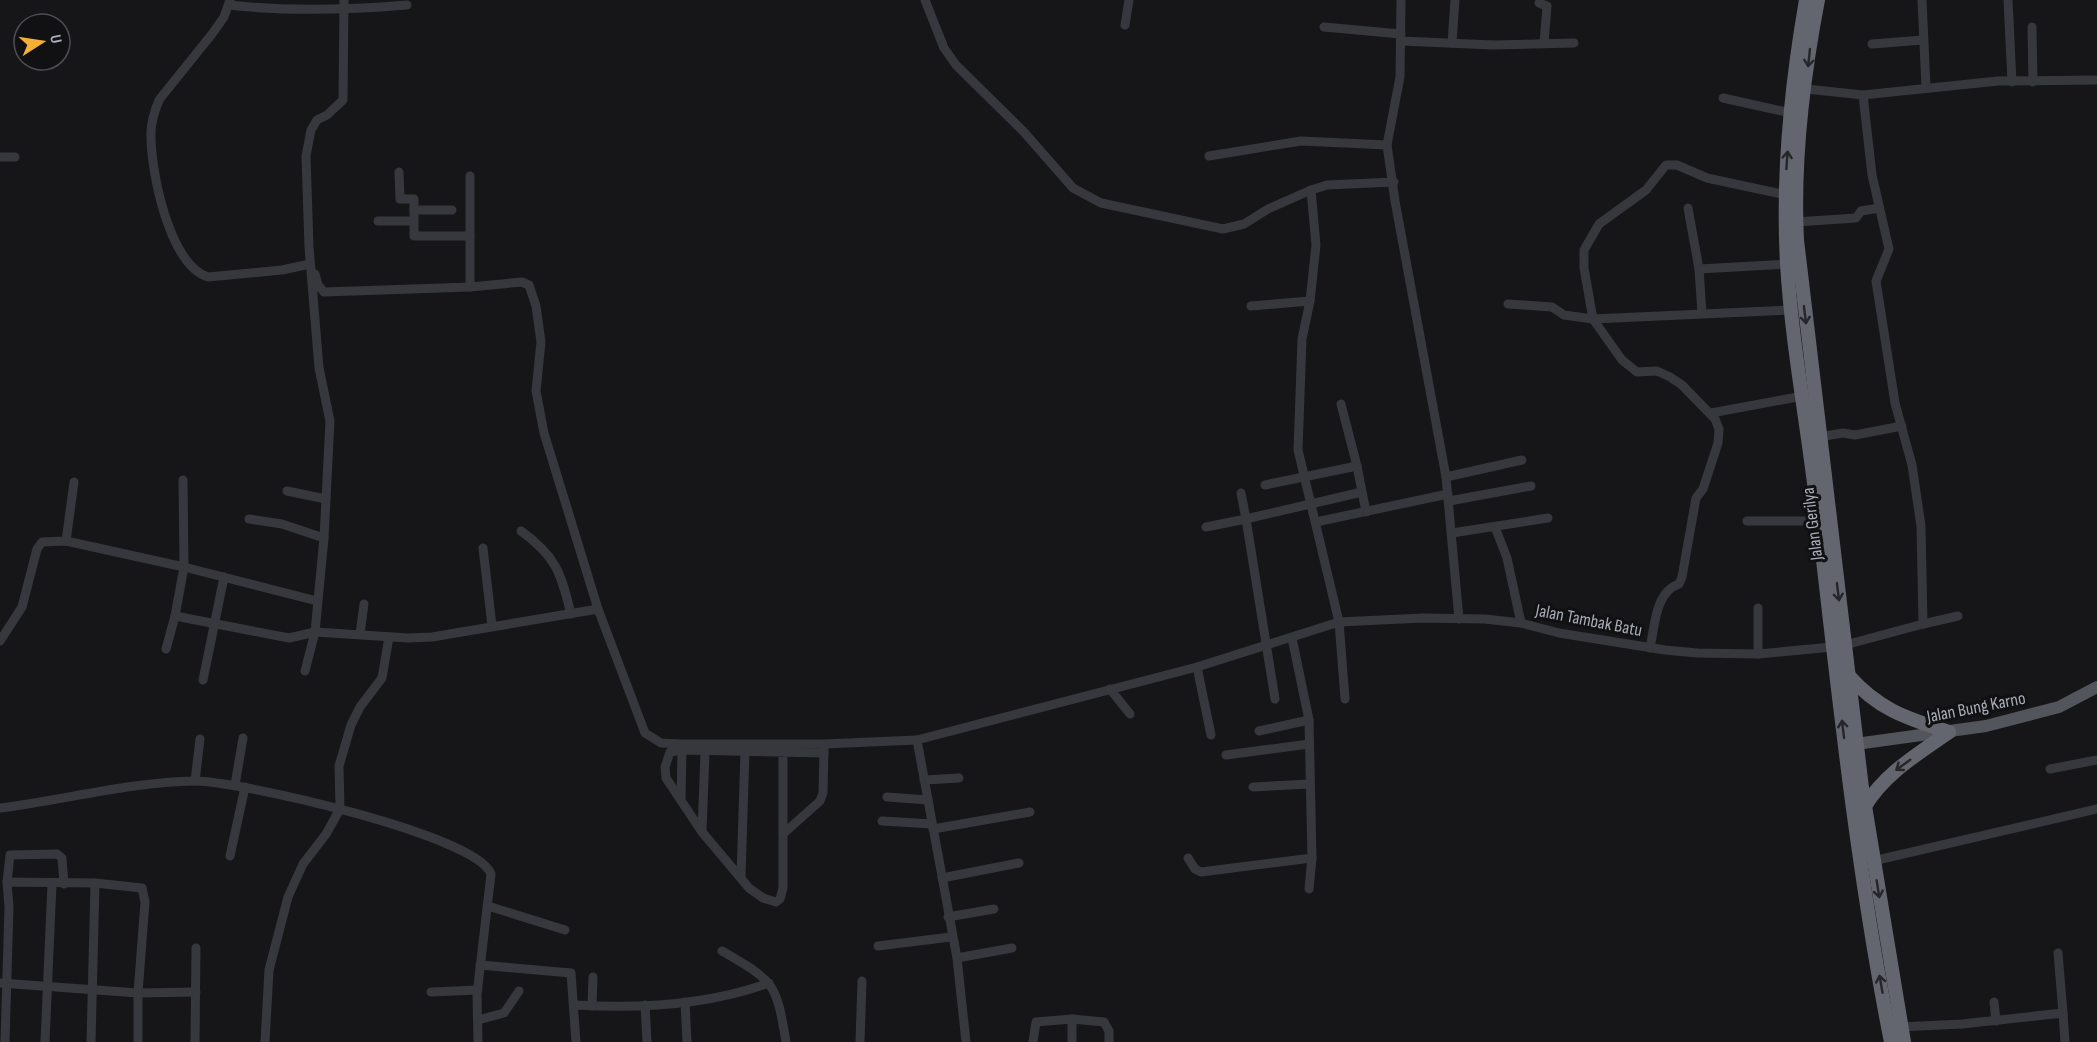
<svg xmlns="http://www.w3.org/2000/svg" width="2097" height="1042" viewBox="0 0 2097 1042" font-family="'Sofia Sans Condensed',sans-serif">
  <rect width="100%" height="100%" fill="#161618"/>
  <g fill="none" stroke-linecap="round" stroke-linejoin="round">
    <g stroke="#37383d" stroke-width="9">
      <path d="M230 0 224 17 212 34 159 100C155 110 151 121 151 132 150 169 169 265 208 277L282 270 310 264"/>
      <polyline points="925,0 944,48 956,65 1023,131 1073,188 1101,203 1223,229 1244,224 1268,209 1311,190"/>
      <polyline points="1401,0 1400,77 1387,145 1395,201 1446,477 1459,619"/>
      <polyline points="1922,0 1926,87"/>
      <polyline points="2008,0 2012,82"/>
      <polyline points="1539,3 1547,6 1544,43"/>
      <path d="M229 5C289 12 347 10 407 5"/>
      <polyline points="1125,25 1129,0"/>
      <polyline points="1324,27 1401,34"/>
      <polyline points="2032,27 2033,82"/>
      <polyline points="1401,41 1493,45 1574,43"/>
      <polyline points="1452,43 1455,0"/>
      <polyline points="1872,44 1923,40"/>
      <polyline points="1806,89 1863,95 1998,81 2097,80"/>
      <polyline points="1723,98 1791,113"/>
      <polyline points="1209,156 1301,141 1387,145"/>
      <polyline points="0,157 15,157"/>
      <polyline points="399,172 400,199 414,199 414,210"/>
      <polyline points="470,176 470,287"/>
      <polyline points="1688,208 1699,269 1702,313"/>
      <polyline points="452,210 414,210 414,236 470,236"/>
      <polyline points="378,221 414,221"/>
      <polyline points="1796,222 1856,218 1861,211 1879,208"/>
      <polyline points="1699,269 1787,264"/>
      <polyline points="315,274 318,285 324,292 470,287 522,282 529,285 536,306 541,342 536,391 544,433 598,609"/>
      <polyline points="1508,304 1552,307 1564,315 1593,319 1791,310"/>
      <polyline points="1251,306 1310,301"/>
      <polyline points="1711,413 1803,396"/>
      <polyline points="1819,437 1843,433 1855,435 1902,426"/>
      <polyline points="1357,466 1366,512"/>
      <polyline points="1446,477 1522,460"/>
      <polyline points="183,480 184,567 317,601"/>
      <polyline points="1265,485 1357,466 1341,404"/>
      <polyline points="287,491 326,499"/>
      <polyline points="1449,501 1531,486"/>
      <polyline points="249,519 282,524 324,538"/>
      <polyline points="1747,521 1819,521"/>
      <polyline points="1316,522 1448,494"/>
      <polyline points="1206,527 1246,519 1241,493"/>
      <polyline points="1495,527 1507,558 1521,623"/>
      <path d="M521 531C556 556 561 573 571 614"/>
      <polyline points="1452,533 1548,518"/>
      <polyline points="66,541 74,482"/>
      <polyline points="483,548 492,626"/>
      <polyline points="1923,624 1958,616"/>
      <polyline points="360,634 364,604"/>
      <polyline points="0,641 22,607 37,549 42,542 66,541 184,567 175,616 289,638 315,632 408,638 432,637 598,609 645,733 661,743 681,744 824,744 917,740 1197,667 1339,622 1423,618 1485,619 1521,623 1559,633 1665,650 1697,653 1758,654 1832,647"/>
      <polyline points="1845,645 1923,624 1921,526 1912,465 1895,403 1876,281 1889,249 1872,175 1863,95"/>
      <path d="M1650 648C1655 626 1655 592 1679 584L1682 577 1696 498 1703 489 1718 443 1719 429 1715 419 1682 385 1670 377 1657 371 1637 372 1622 360 1593 319 1584 268V250L1599 224 1646 190 1666 165H1677L1707 178 1786 195"/>
      <polyline points="166,649 175,616"/>
      <polyline points="1758,654 1758,608"/>
      <polyline points="1197,667 1211,735"/>
      <polyline points="305,671 315,632 324,538 330,421 319,368 309,247 306,156 311,130 317,120 327,115 343,100 344,0"/>
      <polyline points="203,680 224,577"/>
      <polyline points="1110,689 1130,714"/>
      <polyline points="1275,699 1246,519 1362,492"/>
      <polyline points="1345,699 1339,622 1298,450 1302,339 1310,301 1316,245 1311,190 1327,185 1394,182"/>
      <polyline points="1259,731 1309,720"/>
      <polyline points="917,740 957,958 966,1042"/>
      <polyline points="783,752 783,888 780,899 776,902 763,898 749,888 702,832 666,778 665,767 670,752 682,750 824,753"/>
      <polyline points="1226,755 1309,744"/>
      <polyline points="2050,769 2097,760"/>
      <polyline points="924,780 959,778"/>
      <polyline points="195,781 200,739"/>
      <polyline points="235,785 243,738"/>
      <polyline points="1253,787 1309,784"/>
      <polyline points="887,797 928,800"/>
      <polyline points="681,800 682,750"/>
      <path d="M0 808C64 800 130 782 195 781 239 781 477 835 491 874L477 994 478 1042"/>
      <polyline points="882,821 932,824"/>
      <polyline points="933,829 1030,812"/>
      <polyline points="702,832 705,752"/>
      <polyline points="783,834 820,801 823,793 824,749"/>
      <polyline points="230,856 245,787"/>
      <polyline points="1188,858 1195,869 1201,872 1312,858 1309,720 1292,638"/>
      <polyline points="1873,861 2097,809"/>
      <polyline points="741,876 745,751"/>
      <polyline points="942,878 1019,863"/>
      <polyline points="7,882 10,855 57,854 62,858 64,884"/>
      <polyline points="1309,889 1312,858"/>
      <polyline points="488,906 565,930"/>
      <polyline points="948,917 994,909"/>
      <polyline points="878,946 951,937"/>
      <path d="M722 951C775 982 776 982 786 1042"/>
      <polyline points="2058,953 2063,1013"/>
      <polyline points="957,958 1012,948"/>
      <polyline points="480,965 571,973 576,1042"/>
      <polyline points="0,983 138,993 196,992"/>
      <polyline points="431,992 478,990"/>
      <polyline points="685,1002 687,1042"/>
      <polyline points="1994,1002 1996,1021"/>
      <path d="M575 1005C640 1009 708 1005 769 983"/>
      <polyline points="645,1005 647,1042"/>
      <polyline points="592,1006 593,977"/>
      <polyline points="478,1020 504,1013 519,991"/>
      <polyline points="1900,1027 1962,1024 2063,1013 2065,1042"/>
      <polyline points="5,1042 9,907 7,882 95,883 142,888 145,902 138,993 138,1042"/>
      <polyline points="45,1042 52,884"/>
      <polyline points="91,1042 95,883"/>
      <polyline points="195,1042 196,948"/>
      <polyline points="265,1042 269,970 288,897 303,864 326,834 340,809 339,766 351,725 360,707 382,678 389,637"/>
      <polyline points="860,1042 862,981"/>
      <polyline points="1033,1042 1036,1022 1072,1019 1104,1022 1109,1031 1109,1042"/>
      <polyline points="1072,1042 1072,1019"/>
    </g>
    <polyline stroke="#53555c" stroke-width="12" points="1856,744 1986,726 2059,707 2097,687"/>
    <g stroke="#63666e" stroke-width="14">
      <path d="M1806 0C1791 86 1782 175 1787 263 1792 350 1810 437 1819 525 1839 698 1857 871 1891 1042"/>
      <path d="M1818 0C1803 78 1793 161 1797 240L1862 788 1904 1042"/>
      <path d="M1848 675C1879 710 1906 718 1949 732"/>
      <path d="M1865 806C1885 773 1918 754 1949 732"/>
    </g>
  </g>
  <defs><path id="oneway-shaft" d="M-6 0H5M1.5-3L5.5 0L1.5 3" fill="none" stroke-width="1.6" stroke-linecap="round" stroke-linejoin="round" transform="scale(1.5)"/></defs>
  <g stroke="#26262a">
    <use href="#oneway-shaft" transform="translate(1809 58) rotate(96)"/>
    <use href="#oneway-shaft" transform="translate(1787 160) rotate(-86)"/>
    <use href="#oneway-shaft" transform="translate(1805 315) rotate(83)"/>
    <use href="#oneway-shaft" transform="translate(1838 592) rotate(83)"/>
    <use href="#oneway-shaft" transform="translate(1843 729) rotate(-97)"/>
    <use href="#oneway-shaft" transform="translate(1903 765) rotate(144)"/>
    <use href="#oneway-shaft" transform="translate(1878 889) rotate(81)"/>
    <use href="#oneway-shaft" transform="translate(1881 984) rotate(-100)"/>
  </g>
  <g text-anchor="middle" stroke-width="6" stroke-linejoin="round" paint-order="stroke">
    <g font-size="18" fill="#a8adb8" stroke="#111113">
      <text transform="translate(1812 524) rotate(-97)" y="6">Jalan Gerilya</text>
      <text transform="translate(1589 620) rotate(11)" y="6">Jalan Tambak Batu</text>
      <text transform="translate(1976 707) rotate(-11)" y="6">Jalan Bung Karno</text>
    </g>
  </g>
  <g transform="translate(42 42) rotate(78)"><circle r="28" fill="#111113" stroke="#4d4f55" stroke-width="1.5"/>
  <path d="M0-4.5L10 22L0 15L-10 22Z" fill="#f2b134"/>
  <text y="-9" font-size="16" font-weight="bold" text-anchor="middle" fill="#a8adb8">U</text>
  </g>
</svg>
